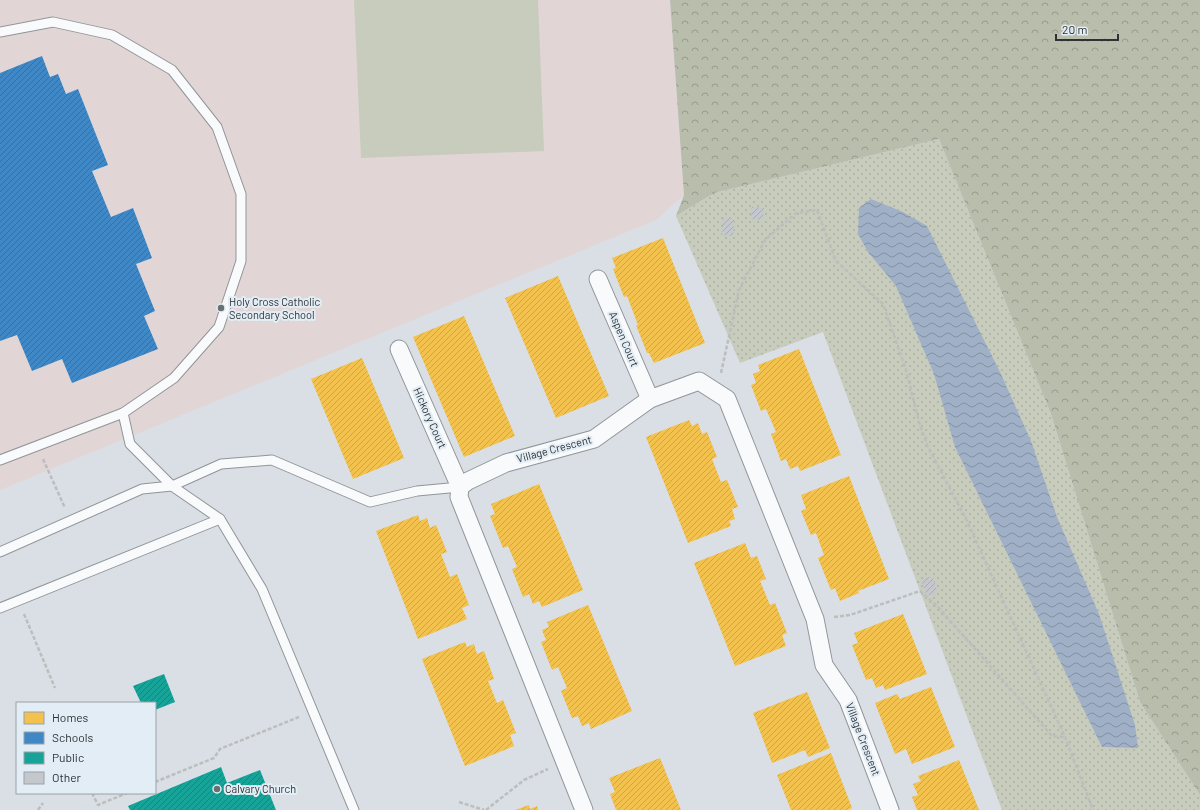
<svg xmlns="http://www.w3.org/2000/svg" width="1200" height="810" viewBox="0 0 1200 810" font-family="Barlow,sans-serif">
  <defs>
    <pattern id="grass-dots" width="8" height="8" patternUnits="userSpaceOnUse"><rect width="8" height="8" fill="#c7ccbd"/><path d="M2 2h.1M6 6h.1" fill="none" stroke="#abb0a3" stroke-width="1.8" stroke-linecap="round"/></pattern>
    <pattern id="forest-crowns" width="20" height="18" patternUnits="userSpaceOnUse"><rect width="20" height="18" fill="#b9bdac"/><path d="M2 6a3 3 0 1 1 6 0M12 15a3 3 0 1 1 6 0" fill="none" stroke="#979a8d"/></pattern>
    <pattern id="water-waves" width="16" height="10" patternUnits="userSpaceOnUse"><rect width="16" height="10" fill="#a0b1c7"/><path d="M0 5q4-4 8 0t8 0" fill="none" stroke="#8391a2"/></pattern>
    <pattern id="homes-hatch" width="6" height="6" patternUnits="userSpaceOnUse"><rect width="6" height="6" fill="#f2c14e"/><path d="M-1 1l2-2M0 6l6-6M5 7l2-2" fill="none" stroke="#d0a645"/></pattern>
    <pattern id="schools-hatch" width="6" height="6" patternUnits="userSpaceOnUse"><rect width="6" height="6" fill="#3f88c5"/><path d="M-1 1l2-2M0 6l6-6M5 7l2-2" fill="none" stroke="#3570a1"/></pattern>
    <pattern id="public-hatch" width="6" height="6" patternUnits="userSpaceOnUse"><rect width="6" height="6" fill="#17a398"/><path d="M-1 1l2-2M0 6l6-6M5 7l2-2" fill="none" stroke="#15857d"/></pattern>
    <pattern id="building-hatch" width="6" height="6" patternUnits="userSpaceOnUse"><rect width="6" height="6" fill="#c4c8cc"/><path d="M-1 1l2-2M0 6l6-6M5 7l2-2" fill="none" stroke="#a9acb0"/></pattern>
  </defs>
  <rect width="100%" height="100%" fill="#d9dfe4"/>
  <polygon fill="#e1d6d5" points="0,0 670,0 684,195 656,220 0,490"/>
  <polygon fill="url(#grass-dots)" points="939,139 1051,414 1140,702 1200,795 1200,810 1002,810 823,332 740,363 676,216 714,193"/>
  <polygon fill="url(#forest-crowns)" points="670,0 1200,0 1200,795 1140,702 1051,414 939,139 714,193 676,216 684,195"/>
  <polygon fill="#c7ccbd" points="354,0 538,0 544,151 361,158"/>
  <polygon fill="url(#water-waves)" points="871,199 903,212 927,226 1000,372 1031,441 1057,517 1099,614 1135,725 1138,748 1102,747 955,447 934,374 896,286 868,252 858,234 859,208"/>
  <g fill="url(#homes-hatch)">
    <polygon points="663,238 705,343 654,363 649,353 647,353 636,325 638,325 627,296 624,297 613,269 616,268 612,258"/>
    <polygon points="558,276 609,396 556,418 505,298"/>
    <polygon points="464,316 515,436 464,457 413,337"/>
    <polygon points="799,349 841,455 800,471 798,466 790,469 786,459 781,461 771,434 776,432 766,409 761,411 751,385 756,383 753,374 760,371 758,365"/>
    <polygon points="362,358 404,458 353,479 311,379"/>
    <polygon points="689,420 692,426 698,423 702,434 707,432 717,457 712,459 721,482 727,480 738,507 732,509 735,519 729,521 731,526 688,543 646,437"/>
    <polygon points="849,476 889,579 858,591 859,593 840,601 835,588 831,590 818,558 824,555 816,533 811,535 801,511 806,509 801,495"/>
    <polygon points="539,484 583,590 542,607 539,601 533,604 529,594 523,597 512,569 517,567 508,546 503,548 490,516 495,514 491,504"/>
    <polygon points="418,515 420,521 427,518 430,528 436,525 447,552 441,554 450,577 457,574 469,605 462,608 467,619 418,639 376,531"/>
    <polygon points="745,543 751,558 757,556 766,579 760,581 770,605 775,603 787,633 782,635 786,646 735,666 694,563"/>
    <polygon points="588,605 632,711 591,729 589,723 582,726 578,716 572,718 561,691 567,688 558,667 552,670 541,642 546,640 542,630 549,627 547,622"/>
    <polygon points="903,614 927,674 885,690 883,685 876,688 872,678 866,680 852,645 858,643 854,633"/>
    <polygon points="465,642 467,647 474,644 477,654 484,651 494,679 488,681 497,703 503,700 516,733 510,735 514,746 465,766 422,659"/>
    <polygon points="931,687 955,747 912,764 906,749 895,754 875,703 897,694 900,699"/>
    <polygon points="807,692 830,748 808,757 805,750 772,763 753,713"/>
    <polygon points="831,753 852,808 848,810 791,810 777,775"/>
    <polygon points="660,758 681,810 616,810 610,794 615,792 609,778"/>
    <polygon points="959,760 979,810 917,810 912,797 918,795 913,784 921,781 918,776"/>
    <polygon points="529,805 530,809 537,806 538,810 515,810"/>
  </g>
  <polygon fill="url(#schools-hatch)" points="42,56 50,77 58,74 66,94 78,89 108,165 92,171 111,217 133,208 152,258 136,264 155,311 144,316 158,349 72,383 62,359 32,371 17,335 0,341 0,73"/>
  <g fill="url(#public-hatch)">
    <polygon points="164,674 175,702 155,710 155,703 141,703 133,686"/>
    <polygon points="221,767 227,783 260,770 276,810 130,810 128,806"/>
  </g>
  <g fill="url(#building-hatch)">
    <polygon points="752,207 764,208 763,220 750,219"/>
    <polygon points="723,218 734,219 733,236 722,235"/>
    <polygon points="928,577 933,578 937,590 935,595 930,596 926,594 922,582 924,578"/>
  </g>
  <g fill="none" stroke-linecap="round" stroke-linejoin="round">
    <g stroke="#909599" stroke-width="11">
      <g id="service">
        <polyline points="0,32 53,22 112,35 172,70 217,127 241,194 241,261 219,327 174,378 123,413 0,460"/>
        <polyline points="123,413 130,444 172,486 220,519 262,589 354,810"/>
        <polyline points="0,552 142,489 172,486 221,464 272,460 370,502 417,491 460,487"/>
        <polyline points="0,608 220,519"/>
      </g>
    </g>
    <g stroke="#909599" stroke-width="19">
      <g id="minor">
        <polyline points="598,279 650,399"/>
        <polyline points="399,349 460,487"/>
        <polyline points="584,810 459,497 460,487 468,481 506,463 594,439 650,399 699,381 727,399 815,619 824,665 848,700 890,810"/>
      </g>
    </g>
    <g stroke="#bcbebe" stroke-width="2.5" stroke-dasharray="4 2" stroke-linecap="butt">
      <polyline points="721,373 739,290 765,240 796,213 817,210 836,261 883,304 906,370 919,422 927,445 966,519 1065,737 1093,810"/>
      <polyline points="43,459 65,508"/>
      <polyline points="24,614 55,688"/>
      <polyline points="834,617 850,615 920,591 938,607 1052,736 1064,737"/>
      <polyline points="155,782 214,758 220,749 299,717"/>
      <polyline points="92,793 98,805 127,793"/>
      <polyline points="459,802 484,810"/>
      <polyline points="38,810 43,803"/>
      <polyline points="486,810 524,780 548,769"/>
    </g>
    <use href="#service" stroke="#f9fafb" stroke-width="9"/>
    <use href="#minor" stroke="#f9fafb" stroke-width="17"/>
  </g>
  <g fill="#6a6f72" stroke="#e2edf5" stroke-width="1.5">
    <circle cx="221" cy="308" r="4"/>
    <circle cx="217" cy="789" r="4"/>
  </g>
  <g text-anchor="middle" stroke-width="4" stroke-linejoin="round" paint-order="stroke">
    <g font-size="11" fill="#2e3235" stroke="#e2edf5" text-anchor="start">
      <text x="229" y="306">Holy Cross Catholic<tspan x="229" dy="13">Secondary School</tspan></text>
      <text x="225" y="793">Calvary Church</text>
    </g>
    <g font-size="11" fill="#2e3235" stroke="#e2edf5">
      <text transform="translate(624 339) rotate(67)" y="4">Aspen Court</text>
      <text transform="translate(430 418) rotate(66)" y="4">Hickory Court</text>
      <text transform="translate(554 449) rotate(-15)" y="4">Village Crescent</text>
      <text transform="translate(863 739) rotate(69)" y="4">Village Crescent</text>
    </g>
  </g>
  <rect x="16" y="702" width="140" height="92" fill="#e2edf5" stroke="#9aa2a8"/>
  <rect x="24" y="712" width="20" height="12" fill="#f2c14e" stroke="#9aa2a8"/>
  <text x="52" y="722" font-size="12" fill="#2e3235">Homes</text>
  <rect x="24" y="732" width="20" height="12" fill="#3f88c5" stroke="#9aa2a8"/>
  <text x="52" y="742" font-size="12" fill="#2e3235">Schools</text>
  <rect x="24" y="752" width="20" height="12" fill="#17a398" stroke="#9aa2a8"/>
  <text x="52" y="762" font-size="12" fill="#2e3235">Public</text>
  <rect x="24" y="772" width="20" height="12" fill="#c4c8cc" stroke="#9aa2a8"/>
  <text x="52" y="782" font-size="12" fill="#2e3235">Other</text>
  <path d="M1056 34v6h62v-6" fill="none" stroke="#2e3235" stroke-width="2"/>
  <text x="1062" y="34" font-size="12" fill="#2e3235" stroke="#e2edf5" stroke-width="3" paint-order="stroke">20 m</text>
</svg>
